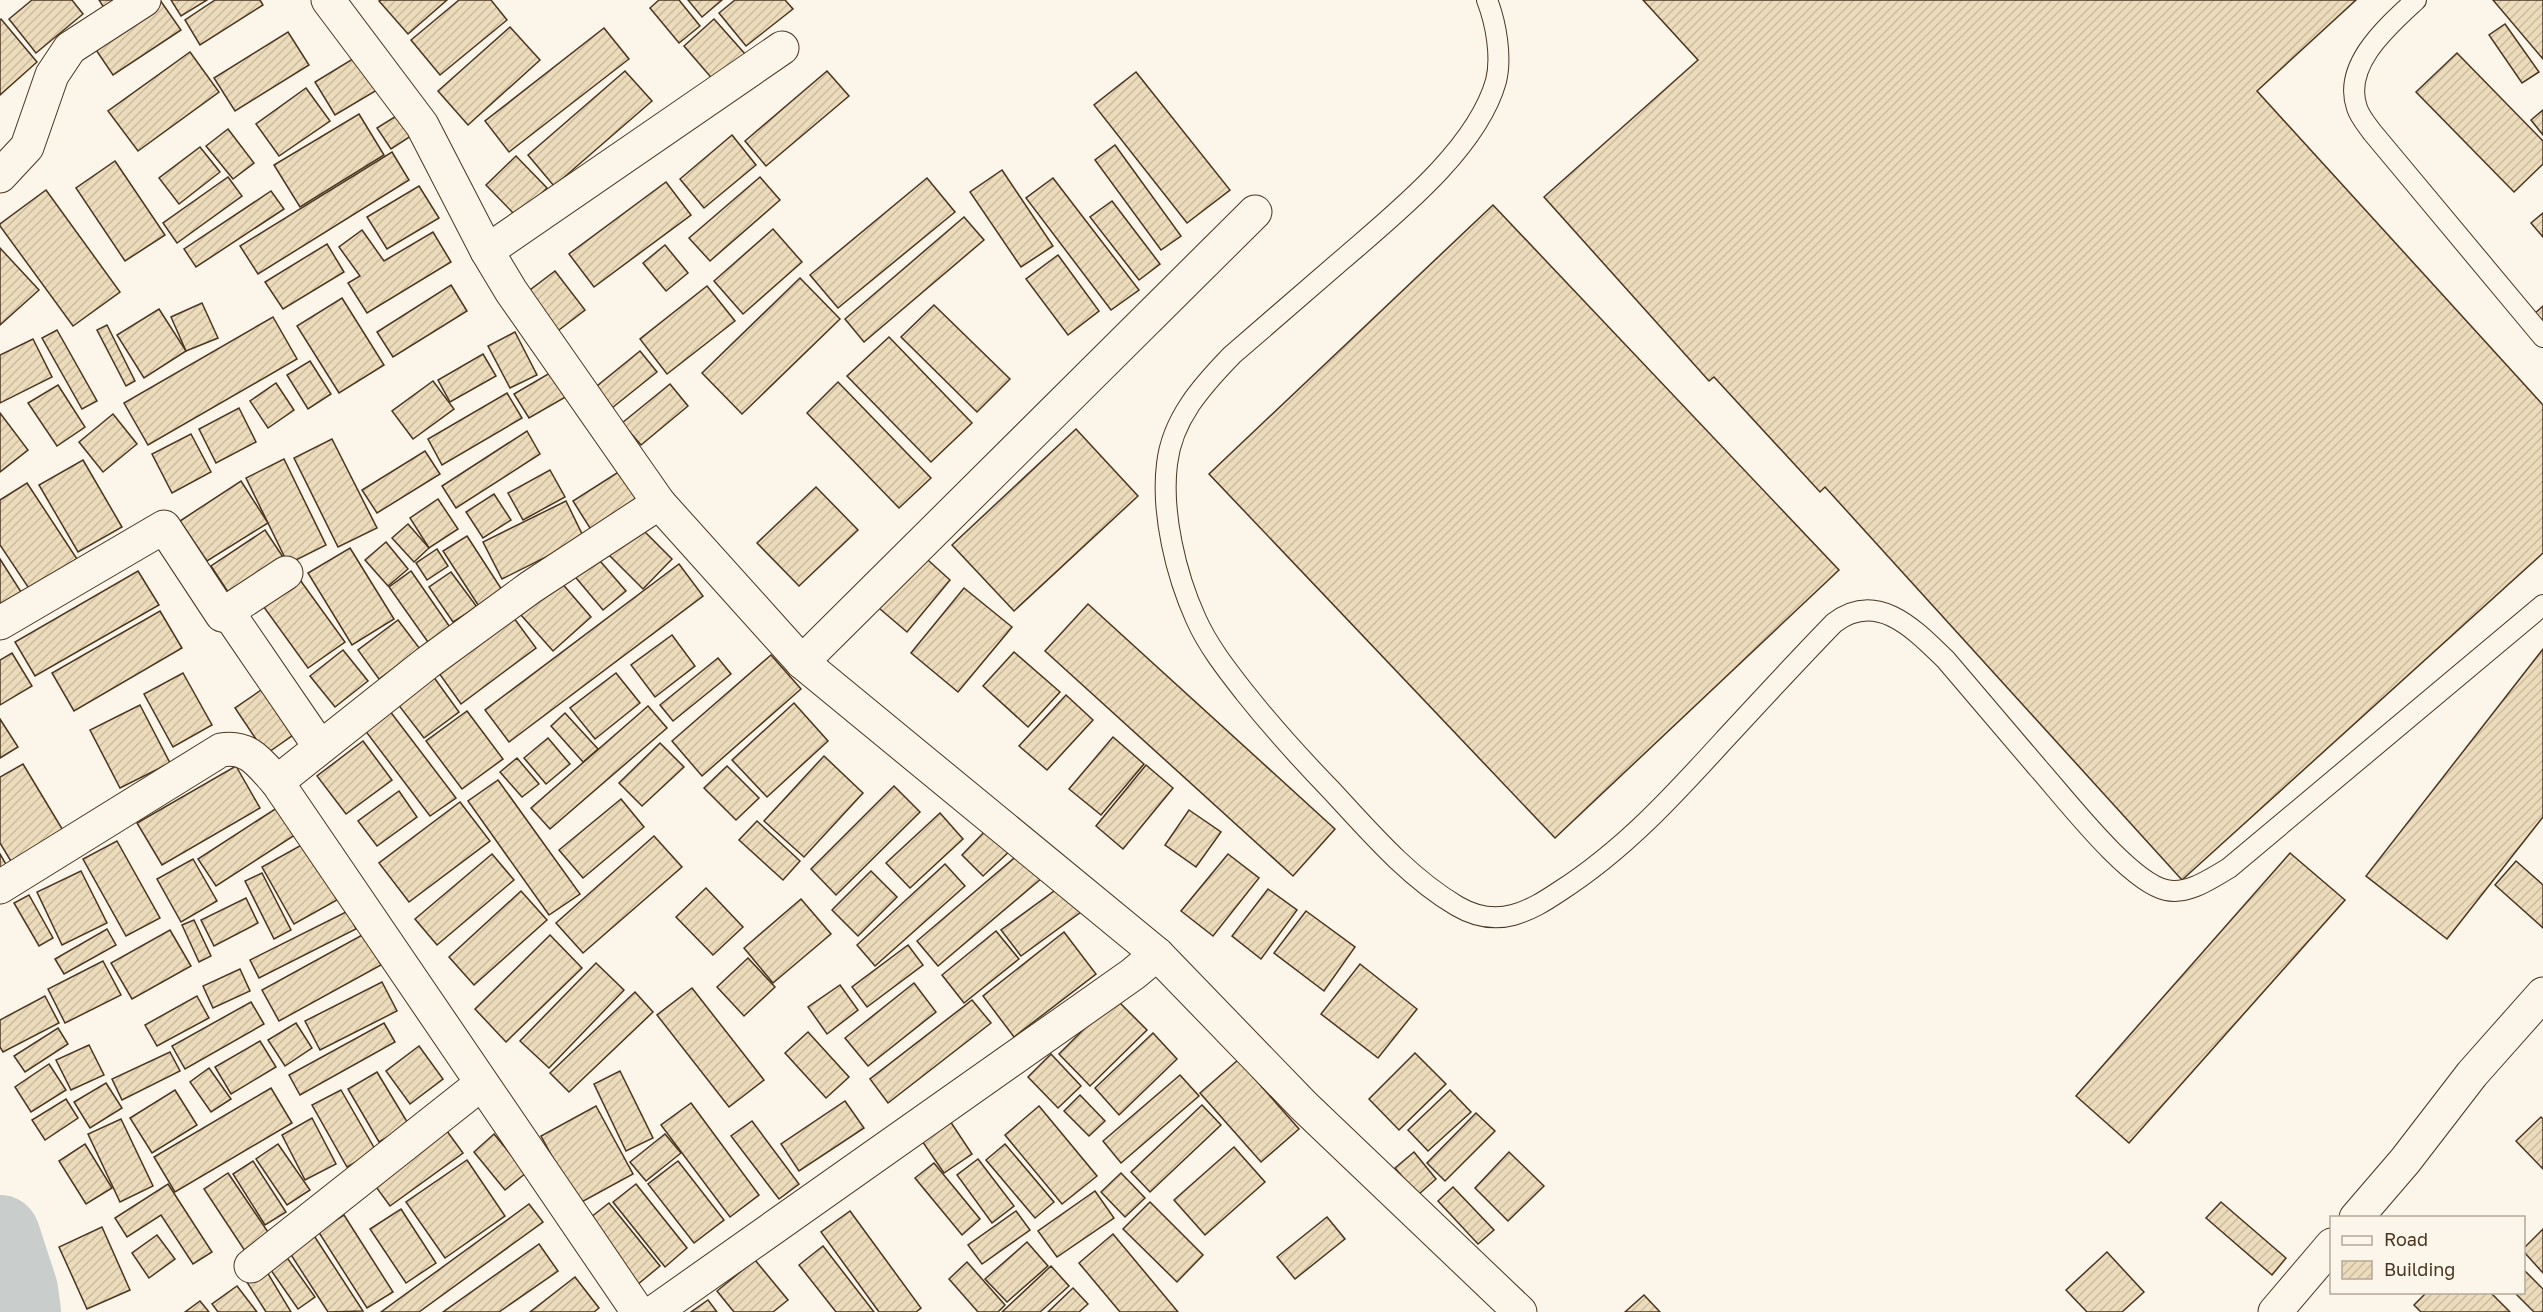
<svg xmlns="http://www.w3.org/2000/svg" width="2543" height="1312" viewBox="0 0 2543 1312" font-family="'Golos Text',sans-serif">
  <defs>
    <pattern id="building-hatch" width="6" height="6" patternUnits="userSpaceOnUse" patternTransform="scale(1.5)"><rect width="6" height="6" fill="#ecdcbc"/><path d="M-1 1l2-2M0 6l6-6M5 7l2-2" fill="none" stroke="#ccbda1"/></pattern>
  </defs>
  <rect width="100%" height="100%" fill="#fbf6e9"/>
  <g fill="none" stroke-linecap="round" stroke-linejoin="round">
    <polyline stroke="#c9cecd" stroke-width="80" points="0,1235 18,1290 21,1312"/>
  </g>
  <g fill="url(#building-hatch)" stroke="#4a3520" stroke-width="1.5">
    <polygon points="32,0 72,0 83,14 36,53 9,19"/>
    <polygon points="99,0 121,0 106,11"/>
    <polygon points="160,0 181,30 113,75 92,44"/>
    <polygon points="171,0 207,0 181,16"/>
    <polygon points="215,0 260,0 263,5 200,45 185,20"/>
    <polygon points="381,0 447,0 408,34 379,1"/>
    <polygon points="459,0 491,0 507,20 440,75 411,40"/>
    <polygon points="659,0 679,0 700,26 679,43 650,8"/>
    <polygon points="688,0 722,0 702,17"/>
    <polygon points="735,0 785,0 793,9 746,46 719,13"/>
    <polygon points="1643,0 2356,0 2257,91 2543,405 2543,553 2182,880 1825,487 1820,492 1714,377 1709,381 1544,197 1698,60"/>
    <polygon points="2493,0 2543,0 2543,59"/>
    <polygon points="1,19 37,62 0,95 0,20"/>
    <polygon points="714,19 746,55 715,82 684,46"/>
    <polygon points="2505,24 2539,72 2522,83 2489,35"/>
    <polygon points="510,27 540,60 468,125 438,91"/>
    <polygon points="604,28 629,59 509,152 485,121"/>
    <polygon points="288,32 309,65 235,111 214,78"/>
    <polygon points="190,52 219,92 138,151 108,111"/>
    <polygon points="2457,53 2543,141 2543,164 2514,192 2416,92"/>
    <polygon points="356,57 377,90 335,115 315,82"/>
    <polygon points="625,71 652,101 554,186 528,155"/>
    <polygon points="827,71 849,96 766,166 745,141"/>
    <polygon points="1136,72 1230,190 1187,223 1094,105"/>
    <polygon points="306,88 330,121 279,156 256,124"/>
    <polygon points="2543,110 2543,135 2531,120"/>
    <polygon points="401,113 414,134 391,149 377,128"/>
    <polygon points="359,114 384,155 300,207 274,165"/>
    <polygon points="228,129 254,163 233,179 206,146"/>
    <polygon points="732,135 756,165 704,208 680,179"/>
    <polygon points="1115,145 1181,236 1161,250 1095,160"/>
    <polygon points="200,147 220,172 179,204 159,178"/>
    <polygon points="392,152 409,180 258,274 240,246"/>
    <polygon points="516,156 547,188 517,217 486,185"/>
    <polygon points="115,161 165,235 125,261 76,188"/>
    <polygon points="1002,170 1053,246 1021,267 970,192"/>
    <polygon points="228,177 242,196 177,243 163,223"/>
    <polygon points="760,177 780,200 710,261 689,238"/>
    <polygon points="927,178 955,212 838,308 810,275"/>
    <polygon points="1053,178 1139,290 1111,310 1026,198"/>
    <polygon points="666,182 691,215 594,287 569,254"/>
    <polygon points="419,186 439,218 387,249 367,217"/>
    <polygon points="46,190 120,292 73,326 0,226 0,224"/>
    <polygon points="271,191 284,209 196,267 184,249"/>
    <polygon points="1112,201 1160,264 1139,280 1090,217"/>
    <polygon points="1493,205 1839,570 1555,838 1209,474"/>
    <polygon points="2543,213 2543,237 2531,223"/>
    <polygon points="964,217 984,240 864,342 845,319"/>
    <polygon points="773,229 802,262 743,314 714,281"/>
    <polygon points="362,230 384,261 433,232 451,262 367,313 348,283 360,276 339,247"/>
    <polygon points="327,244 344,272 283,309 265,282"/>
    <polygon points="665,245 688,273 666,291 643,263"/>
    <polygon points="0,248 39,290 0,325"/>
    <polygon points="1058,255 1099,311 1068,335 1026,279"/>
    <polygon points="555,271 585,310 555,333 526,293"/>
    <polygon points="800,278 840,319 742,414 702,373"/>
    <polygon points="451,285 467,311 393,357 377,332"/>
    <polygon points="707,286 735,321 667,374 640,339"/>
    <polygon points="342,298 384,365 339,393 297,326"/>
    <polygon points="202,303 218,338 186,351 171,317"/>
    <polygon points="934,305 1010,379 977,412 901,337"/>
    <polygon points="2543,306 2543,325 2533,315"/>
    <polygon points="159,309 186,351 144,378 117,335"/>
    <polygon points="273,317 297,359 148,445 124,403"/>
    <polygon points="107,325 135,381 126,386 97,330"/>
    <polygon points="57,330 97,401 82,409 42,338"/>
    <polygon points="515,332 537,375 510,388 488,346"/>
    <polygon points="889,337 972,423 931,462 847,376"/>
    <polygon points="33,339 52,377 0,403 0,355"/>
    <polygon points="640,351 657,372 612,408 597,386"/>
    <polygon points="483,354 496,376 450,402 438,380"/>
    <polygon points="310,361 331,394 308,409 287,375"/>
    <polygon points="555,370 569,395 529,418 514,394"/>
    <polygon points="433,381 454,409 413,439 392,411"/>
    <polygon points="838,382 931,478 899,508 807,413"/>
    <polygon points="276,383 294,410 268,428 250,401"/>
    <polygon points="670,384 688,406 641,445 622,423"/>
    <polygon points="58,385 85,427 57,446 28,403"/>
    <polygon points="507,393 522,418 442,465 428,439"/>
    <polygon points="239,408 256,442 216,463 199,429"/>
    <polygon points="0,413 28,450 0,472"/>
    <polygon points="113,414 137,444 103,472 79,442"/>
    <polygon points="1076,429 1138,496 1014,611 952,545"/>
    <polygon points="527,431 540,454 456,508 442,486"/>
    <polygon points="191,434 211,472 172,493 152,454"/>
    <polygon points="332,439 377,528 338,547 294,458"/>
    <polygon points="425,451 440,474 377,513 362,490"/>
    <polygon points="284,459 326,545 288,564 246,478"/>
    <polygon points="83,460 122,527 78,552 39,485"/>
    <polygon points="550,470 565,497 523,520 508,493"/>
    <polygon points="620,471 642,505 595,536 573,501"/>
    <polygon points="241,481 268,523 207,561 180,521"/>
    <polygon points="27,483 77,559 30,590 0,545 0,500"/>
    <polygon points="816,487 858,530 799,586 757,543"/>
    <polygon points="494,494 511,520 483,538 466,512"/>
    <polygon points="438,499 458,529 429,548 410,518"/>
    <polygon points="566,501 584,538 502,579 483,542"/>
    <polygon points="408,524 429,548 414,562 392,538"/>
    <polygon points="639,526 672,559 643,589 609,555"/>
    <polygon points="265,530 285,560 230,595 211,566"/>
    <polygon points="467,536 504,593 480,608 443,551"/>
    <polygon points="386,542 408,569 388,586 365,560"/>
    <polygon points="350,548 394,619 352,645 308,573"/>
    <polygon points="437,549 448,566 427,580 416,563"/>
    <polygon points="918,551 950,580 907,632 873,603"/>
    <polygon points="594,554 626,591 603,610 572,573"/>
    <polygon points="0,559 23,595 0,610"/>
    <polygon points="679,564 703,596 509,742 485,710"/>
    <polygon points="138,571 159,605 35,676 15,642"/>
    <polygon points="411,571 452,630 430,645 389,587"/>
    <polygon points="451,572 477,607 453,622 429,587"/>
    <polygon points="295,573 345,642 308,668 258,599"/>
    <polygon points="560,581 591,617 553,651 521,615"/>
    <polygon points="964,588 1012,627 958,692 911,653"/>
    <polygon points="1088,604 1335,829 1293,876 1045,651"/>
    <polygon points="160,611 182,648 74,711 52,673"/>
    <polygon points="511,614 536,648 461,704 436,669"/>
    <polygon points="398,620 420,649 379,679 358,650"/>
    <polygon points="672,635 695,666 655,697 631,665"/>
    <polygon points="2543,649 2543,817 2447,939 2366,876"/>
    <polygon points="343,650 368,681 335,707 310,676"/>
    <polygon points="1014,652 1060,692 1028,727 983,686"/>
    <polygon points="12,653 32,686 0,705 0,660"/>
    <polygon points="771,655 801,689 702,776 672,741"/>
    <polygon points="718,658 731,674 673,721 660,705"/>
    <polygon points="183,673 212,725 173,747 144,694"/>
    <polygon points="616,673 640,703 595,739 570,708"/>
    <polygon points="433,676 459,712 424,738 397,703"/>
    <polygon points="267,686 299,731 266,754 235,708"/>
    <polygon points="1066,695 1093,720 1047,770 1019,746"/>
    <polygon points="794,703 828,741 767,797 732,760"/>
    <polygon points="140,705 170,763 120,788 90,730"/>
    <polygon points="386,706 456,798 430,816 361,725"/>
    <polygon points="648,706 667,728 550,829 531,808"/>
    <polygon points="467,711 503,759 462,789 426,741"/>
    <polygon points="565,713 598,749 583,762 551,726"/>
    <polygon points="0,719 18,747 0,758"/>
    <polygon points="1113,737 1144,764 1101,815 1069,789"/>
    <polygon points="548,738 570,764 546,784 524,758"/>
    <polygon points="363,741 392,780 346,814 317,776"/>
    <polygon points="660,743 684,767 642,806 619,783"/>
    <polygon points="824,756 863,793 804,857 764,821"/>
    <polygon points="517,758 539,784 522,797 500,772"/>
    <polygon points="23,764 67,837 15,868 0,843 0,777"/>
    <polygon points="1146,765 1173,788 1123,849 1096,826"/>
    <polygon points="236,766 260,808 162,865 137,823"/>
    <polygon points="727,766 759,798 736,820 704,788"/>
    <polygon points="498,780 580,894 549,915 468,801"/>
    <polygon points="894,786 920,812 836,895 811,869"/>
    <polygon points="399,791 417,817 377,846 358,821"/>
    <polygon points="621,799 644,827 583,878 559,850"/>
    <polygon points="460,802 490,841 409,902 379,863"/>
    <polygon points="283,804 301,831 216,886 198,859"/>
    <polygon points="1189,810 1221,832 1196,867 1165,845"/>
    <polygon points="940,813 963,839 910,888 886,863"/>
    <polygon points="757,821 800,861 783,880 739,840"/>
    <polygon points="990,826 1012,849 983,876 962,855"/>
    <polygon points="654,836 682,867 583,953 556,923"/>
    <polygon points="117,841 160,918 126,936 83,859"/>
    <polygon points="305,843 337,900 294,924 262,867"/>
    <polygon points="1020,853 1042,878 938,966 917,941"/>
    <polygon points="2290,853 2345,900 2129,1143 2076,1096"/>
    <polygon points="0,854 7,866 0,870"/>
    <polygon points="492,854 514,880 437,945 415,919"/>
    <polygon points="1228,854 1259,878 1213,936 1181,911"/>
    <polygon points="193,859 217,901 181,922 157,879"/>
    <polygon points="2516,861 2543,885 2543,928 2495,885"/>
    <polygon points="945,864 965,886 875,966 857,945"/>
    <polygon points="81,871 107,923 62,945 37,892"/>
    <polygon points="871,871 897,897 858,936 832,910"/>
    <polygon points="262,873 291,930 274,939 245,881"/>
    <polygon points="1065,883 1085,909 1021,956 1001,930"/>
    <polygon points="706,888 743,927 713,955 676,917"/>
    <polygon points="1268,889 1297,910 1261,959 1232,936"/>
    <polygon points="521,891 547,920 474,985 449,957"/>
    <polygon points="29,895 53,938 39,946 14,903"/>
    <polygon points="246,898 258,923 214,946 201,920"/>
    <polygon points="801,899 831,934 773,983 744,948"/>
    <polygon points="348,911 356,929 259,978 250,960"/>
    <polygon points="1306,911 1355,947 1324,991 1274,953"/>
    <polygon points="194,920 211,956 199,962 182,925"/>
    <polygon points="107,929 116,945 64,974 55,959"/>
    <polygon points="170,930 191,966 132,999 111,963"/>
    <polygon points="996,931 1019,959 964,1003 942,975"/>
    <polygon points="1064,932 1096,974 1014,1037 983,996"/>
    <polygon points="364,934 381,965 279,1021 262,990"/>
    <polygon points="550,935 582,968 506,1042 475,1009"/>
    <polygon points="908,945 923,965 867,1007 852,987"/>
    <polygon points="748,958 775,987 744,1016 717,987"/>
    <polygon points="103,961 121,995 65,1023 48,989"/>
    <polygon points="596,963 624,990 549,1068 520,1041"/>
    <polygon points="1360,964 1417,1009 1378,1058 1321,1014"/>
    <polygon points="240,969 250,991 213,1008 203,986"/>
    <polygon points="382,982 397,1011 320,1050 305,1021"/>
    <polygon points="914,983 936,1012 868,1066 845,1038"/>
    <polygon points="840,985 858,1010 827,1034 808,1007"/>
    <polygon points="692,988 764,1080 729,1107 657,1015"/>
    <polygon points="635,992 653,1012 569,1092 550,1073"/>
    <polygon points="45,996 59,1023 3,1052 0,1047 0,1020"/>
    <polygon points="197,996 209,1018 157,1046 145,1025"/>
    <polygon points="1115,998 1147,1030 1090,1086 1059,1054"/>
    <polygon points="972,1000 991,1023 888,1103 870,1079"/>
    <polygon points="251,1002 264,1024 185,1069 172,1046"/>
    <polygon points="296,1023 312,1048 285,1066 268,1040"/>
    <polygon points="384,1023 395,1042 300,1095 289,1075"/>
    <polygon points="58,1028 68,1044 25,1072 14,1056"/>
    <polygon points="808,1032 849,1077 826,1098 785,1053"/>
    <polygon points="1153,1033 1177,1059 1119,1115 1095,1088"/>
    <polygon points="260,1041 276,1067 231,1094 215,1067"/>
    <polygon points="89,1045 104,1075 71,1090 56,1060"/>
    <polygon points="419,1046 443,1079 410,1104 386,1071"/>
    <polygon points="170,1052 180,1071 122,1100 112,1079"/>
    <polygon points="1415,1053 1446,1084 1399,1130 1369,1099"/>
    <polygon points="1051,1054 1081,1086 1058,1108 1028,1077"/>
    <polygon points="1238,1060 1299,1129 1261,1162 1200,1093"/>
    <polygon points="49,1064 66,1090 31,1112 15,1087"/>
    <polygon points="209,1068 231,1099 211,1112 190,1082"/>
    <polygon points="620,1071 653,1138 626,1151 594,1084"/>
    <polygon points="377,1072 409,1125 379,1142 348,1089"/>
    <polygon points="1180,1075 1199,1096 1121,1163 1103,1141"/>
    <polygon points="106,1083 122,1108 90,1128 74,1102"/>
    <polygon points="271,1088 292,1123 175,1192 154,1157"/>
    <polygon points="175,1090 197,1125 152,1153 130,1118"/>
    <polygon points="341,1090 376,1151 347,1167 312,1105"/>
    <polygon points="1450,1090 1471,1112 1428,1151 1408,1130"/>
    <polygon points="1080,1095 1105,1121 1089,1136 1064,1111"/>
    <polygon points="66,1099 78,1118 45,1140 32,1120"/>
    <polygon points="845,1101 864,1128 799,1171 781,1144"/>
    <polygon points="691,1103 759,1195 730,1217 661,1125"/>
    <polygon points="1202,1105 1221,1125 1150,1192 1131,1172"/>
    <polygon points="596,1106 633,1174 578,1204 541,1136"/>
    <polygon points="1039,1106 1097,1176 1062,1204 1005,1135"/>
    <polygon points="1476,1113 1495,1131 1445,1181 1427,1163"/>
    <polygon points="2541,1117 2543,1119 2543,1169 2516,1141"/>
    <polygon points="312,1118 336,1164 305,1180 282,1135"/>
    <polygon points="121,1119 153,1186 120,1202 88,1134"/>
    <polygon points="752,1121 799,1184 779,1199 731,1136"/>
    <polygon points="950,1121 972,1154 944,1173 922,1141"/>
    <polygon points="444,1127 463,1153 390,1206 371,1180"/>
    <polygon points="494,1134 526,1173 505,1190 474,1152"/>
    <polygon points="665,1134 681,1153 646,1181 630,1162"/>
    <polygon points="85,1144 112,1188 86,1204 59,1161"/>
    <polygon points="278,1144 310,1190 287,1205 256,1159"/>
    <polygon points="1005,1144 1054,1202 1035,1218 986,1160"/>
    <polygon points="1234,1147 1265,1182 1205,1235 1174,1200"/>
    <polygon points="1414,1152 1436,1179 1418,1195 1395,1168"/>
    <polygon points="1509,1152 1544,1186 1508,1221 1475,1188"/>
    <polygon points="978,1159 1014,1206 992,1223 957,1175"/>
    <polygon points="467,1160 505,1216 445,1258 406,1202"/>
    <polygon points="253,1161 286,1212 265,1225 233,1174"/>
    <polygon points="678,1161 724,1220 694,1243 648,1184"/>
    <polygon points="934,1163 980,1219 962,1235 915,1178"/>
    <polygon points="228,1173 270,1235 245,1251 204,1189"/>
    <polygon points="1121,1173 1145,1198 1125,1217 1101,1192"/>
    <polygon points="168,1184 212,1252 193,1264 161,1215 127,1237 115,1218"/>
    <polygon points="636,1184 687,1248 665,1267 613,1202"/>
    <polygon points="1453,1187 1494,1230 1478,1244 1438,1201"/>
    <polygon points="1095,1191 1114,1218 1057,1257 1038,1231"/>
    <polygon points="1150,1202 1203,1255 1177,1282 1123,1229"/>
    <polygon points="2221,1202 2286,1258 2272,1275 2206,1218"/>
    <polygon points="609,1203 660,1266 637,1285 586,1221"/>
    <polygon points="529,1204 543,1222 419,1312 381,1312"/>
    <polygon points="401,1209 436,1263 406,1283 370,1229"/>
    <polygon points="850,1211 921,1308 916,1312 879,1312 821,1232"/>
    <polygon points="1016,1211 1030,1230 982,1264 968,1245"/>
    <polygon points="344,1215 393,1292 367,1308 318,1231"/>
    <polygon points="1327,1217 1345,1239 1295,1279 1277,1257"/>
    <polygon points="102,1227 130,1290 87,1309 59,1247"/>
    <polygon points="2543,1229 2543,1273 2524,1252 2524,1248"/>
    <polygon points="311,1231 363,1311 328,1312 286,1247"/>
    <polygon points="1113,1234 1178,1312 1120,1312 1079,1263"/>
    <polygon points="157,1235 175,1259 149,1278 132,1253"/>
    <polygon points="1027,1242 1048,1266 1007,1302 985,1279"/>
    <polygon points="539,1244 558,1271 499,1312 443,1312"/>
    <polygon points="823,1246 874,1312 836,1312 799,1265"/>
    <polygon points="283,1252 315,1297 298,1309 266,1263"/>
    <polygon points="2107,1252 2144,1292 2122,1312 2087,1312 2066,1290"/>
    <polygon points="755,1260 788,1300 773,1312 734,1312 717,1291"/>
    <polygon points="967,1262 1005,1305 998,1312 978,1312 949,1279"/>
    <polygon points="1051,1266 1069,1286 1040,1312 1002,1312"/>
    <polygon points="264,1267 291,1312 266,1312 245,1279"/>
    <polygon points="2524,1270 2543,1289 2543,1312 2534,1312 2514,1292 2524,1292"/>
    <polygon points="575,1277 599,1308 594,1312 530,1312"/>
    <polygon points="237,1286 257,1312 218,1312 212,1304"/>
    <polygon points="1073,1288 1088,1304 1079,1312 1048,1312"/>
    <polygon points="2427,1292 2490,1292 2510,1312 2421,1312 2414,1305"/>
    <polygon points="1644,1295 1660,1312 1625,1312"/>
    <polygon points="708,1300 717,1312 691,1312"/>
    <polygon points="200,1301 209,1312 185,1312"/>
  </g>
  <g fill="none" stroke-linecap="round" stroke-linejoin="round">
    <g stroke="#4a3520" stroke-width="22">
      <g id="service">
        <path d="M1487 0C1496 23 1502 57 1496 81 1477 149 1395 214 1343 259 1306 291 1269 323 1232 355 1202 386 1172 419 1167 464 1161 513 1176 575 1196 619 1208 646 1227 670 1245 693 1272 727 1301 759 1331 790 1369 831 1408 877 1457 906 1474 916 1494 920 1513 915 1531 910 1545 901 1560 891 1624 850 1674 795 1725 739 1761 700 1797 661 1834 623 1878 589 1916 631 1946 660 1977 696 2007 732 2038 768 2064 797 2129 882 2166 890 2188 895 2210 879 2229 868L2543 605"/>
        <path d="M2416 0C2388 26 2342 65 2357 108 2360 117 2367 125 2372 132L2543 337"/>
      </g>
    </g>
    <g stroke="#4a3520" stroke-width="35">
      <g id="minor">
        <polyline points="328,0 422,125 487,251 511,291 659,503 802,662 1157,954 1304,1106 1520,1312"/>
        <polyline points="0,176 27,147 52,75 70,48 144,0"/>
        <polyline points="487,251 782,48"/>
        <polyline points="227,611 320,747"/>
        <polyline points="0,623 164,527 222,615 286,573"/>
        <polyline points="802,662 1255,212"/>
        <polyline points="277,782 427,663 531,587 659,503"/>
        <path d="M0 887 221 750C248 745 260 763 277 782L638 1312"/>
        <polyline points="2356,1218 2405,1161 2472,1074 2543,994"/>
        <polyline points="251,1266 481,1084"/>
        <polyline points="654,1312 1133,974 1157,954"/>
        <polyline points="2275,1312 2332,1245"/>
      </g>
    </g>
    <use href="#service" stroke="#fbf6e9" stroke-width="20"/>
    <use href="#minor" stroke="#fbf6e9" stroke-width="33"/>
  </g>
  <rect x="2330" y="1216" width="195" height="78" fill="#fbf6e9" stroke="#b4a999" stroke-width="1.5"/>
  <rect x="2342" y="1236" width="30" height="9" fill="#fbf6e9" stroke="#b4a999" stroke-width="1.5"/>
  <text x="2384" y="1246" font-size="18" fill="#4a3520">Road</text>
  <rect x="2342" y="1261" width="30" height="18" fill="url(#building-hatch)" stroke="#b4a999" stroke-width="1.5"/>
  <text x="2384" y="1276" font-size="18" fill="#4a3520">Building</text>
</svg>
